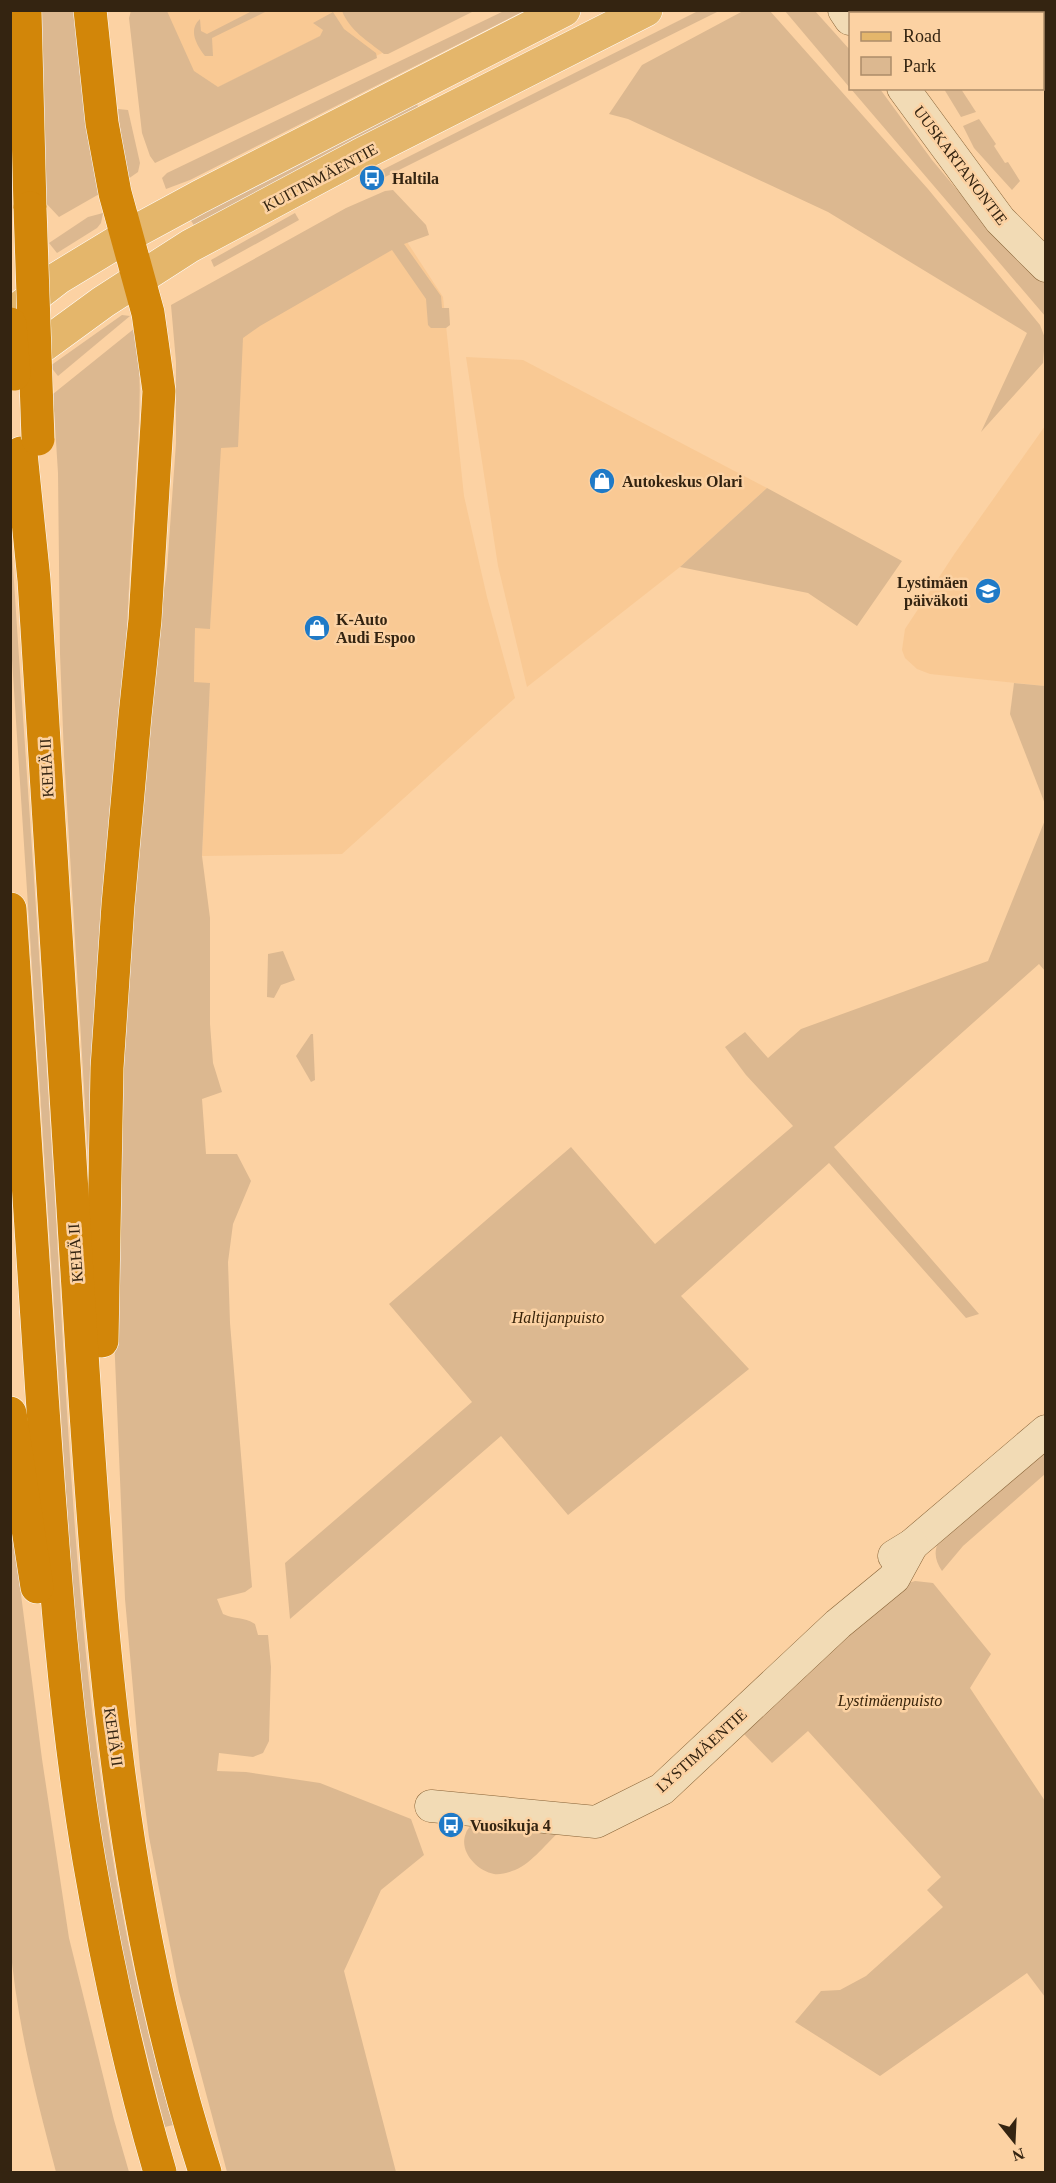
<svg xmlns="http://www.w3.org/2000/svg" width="1056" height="2183" viewBox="0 0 1056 2183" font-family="'Times New Roman',serif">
  <rect width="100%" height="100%" fill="#fcd2a3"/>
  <g fill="#f9c994">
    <polygon points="130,11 470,11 282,101 144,91"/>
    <polygon points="398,228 443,297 464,496 487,597 515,698 342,854 202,856 210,683 194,683 195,627 210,628 227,324"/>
    <polygon points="466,357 523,360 767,488 680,567 527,687 498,566"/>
    <polygon points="1045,426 1045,686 930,674 917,669 905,658 902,650 905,629 955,553"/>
  </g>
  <g fill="#dcb890">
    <path d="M368 10H474V11L388 54H384C368 41 350 31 342 11L364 12Z"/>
    <polygon points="506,10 524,11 190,180 166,189 162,178 167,173"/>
    <polygon points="40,11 80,11 101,193 59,217 43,200"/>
    <polygon points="131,11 167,11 194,71 218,87 320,36 323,30 313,23 333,12 344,29 376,53 377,58 155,163 150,156 142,133 129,18"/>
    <path d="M252 11H267L212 38 213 56H205C196 44 188 30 200 19L201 31 207 34Z"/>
    <polygon points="698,11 719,11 385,177 382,170"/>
    <polygon points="743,11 770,11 928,189 1040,325 1045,338 1043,363 981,432 1027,333 828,212 628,119 609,114 642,65"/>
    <polygon points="785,11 815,11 850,50 850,88"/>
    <polygon points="851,89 880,89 932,160 995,235 1045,283 1045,316"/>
    <polygon points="944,89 961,89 976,112 961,117"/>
    <polygon points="416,100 418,107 406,115 196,228 189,218"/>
    <polygon points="118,109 128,110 140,163 138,172 128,179 125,169"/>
    <polygon points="979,119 996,144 994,146 1005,163 1008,162 1020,181 1012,190 974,148 963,126"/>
    <path d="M393 190 426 225 429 235 404 244 441 296 442 308H449L450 325 446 328H431L428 325 426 299 392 250 260 326 243 338 238 447 221 448 210 629 195 628 194 682 210 683 202 856 210 918V1024L213 1063 222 1092 202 1099 206 1154H237L251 1181 233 1224 228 1262 230 1323 252 1587 245 1592 217 1599 223 1614C235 1620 243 1616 255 1624L258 1635H268L271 1667 269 1741 263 1753 253 1757 219 1753 217 1771 246 1772 320 1783 411 1819 424 1855 381 1890 344 1971 396 2172H227L179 1992 149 1837 140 1768 125 1599 114 1335 113 1244 143 744 167 569 176 443V362L171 305 346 208 385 191Z"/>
    <polygon points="103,213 101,223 97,228 57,253 49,243 88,217"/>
    <polygon points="295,213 299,220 214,267 211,260"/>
    <polygon points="122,315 130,316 58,376 50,366"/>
    <path d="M135 328C144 380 138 435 135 488 131 552 127 615 125 679L90 1188 64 756 60 654 58 473 53 394Z"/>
    <polygon points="767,488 902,561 857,626 808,593 680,567"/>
    <path d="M10 521C25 753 42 985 56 1218 73 1522 86 1831 173 2125L165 2127 118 1939 94 1796 74 1615 11 644Z"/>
    <polygon points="1014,683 1045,686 1045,804 1010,714"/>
    <polygon points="1045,820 1045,971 1039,964 834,1147 979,1314 966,1318 829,1163 681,1296 749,1369 568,1515 501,1436 290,1619 285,1563 472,1402 389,1304 571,1147 655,1244 793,1126 746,1075 725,1047 745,1032 768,1058 801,1029 988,961"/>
    <polygon points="283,951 295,980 281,985 274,998 267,997 268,954"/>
    <polygon points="311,1034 313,1034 315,1080 311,1082 296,1056"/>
    <path d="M1045 1450V1474L963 1546 942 1571C936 1562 934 1555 937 1545Z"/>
    <path d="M10 1508 42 1759 69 1938 114 2120 129 2172H56C36 2096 16 2020 10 1941Z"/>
    <polygon points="915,1581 933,1583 991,1654 970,1688 1045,1801 1045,1997 1027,1973 880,2076 795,2022 821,1991 840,1990 866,1976 943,1907 927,1890 941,1877 808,1731 772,1763 741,1731 905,1584"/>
    <path d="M474 1822 558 1833C545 1845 529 1866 512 1871 507 1873 499 1875 494 1874 477 1871 458 1851 466 1833 467 1829 472 1825 474 1822Z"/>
  </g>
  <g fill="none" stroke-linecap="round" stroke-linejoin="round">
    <g stroke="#876236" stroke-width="33">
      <g id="secondary">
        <polyline points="844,10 850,19"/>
        <polyline points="903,88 1000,220 1046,266"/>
        <polyline points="894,1556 912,1545 1046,1431"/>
        <polyline points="431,1806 596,1822 662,1789 838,1624 894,1578 912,1545"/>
      </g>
    </g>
    <g stroke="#fff" stroke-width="34">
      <g id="primary">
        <polyline points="14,312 58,278 127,236 199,197 564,10"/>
        <polyline points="14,367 103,302 190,246 360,155 646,10"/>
      </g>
    </g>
    <g stroke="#fff" stroke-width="34">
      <g id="highway">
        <polyline points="25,10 30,208"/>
        <polyline points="90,10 102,123 115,193 148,313 159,391 145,620 135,716 118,905 107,1068 102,1341"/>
        <path d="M21 453 34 580C52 837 65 1095 82 1353 100 1629 119 1907 205 2172"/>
        <path d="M10 909C20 1071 30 1233 42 1395 53 1550 63 1707 89 1860 107 1965 130 2070 160 2172"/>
        <polyline points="10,1413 37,1587"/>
      </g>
    </g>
    <use href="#secondary" stroke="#f2dbb5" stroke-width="32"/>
    <use href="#primary" stroke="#e4b66b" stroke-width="33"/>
    <use href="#highway" stroke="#d28609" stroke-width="33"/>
    <g stroke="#fff" stroke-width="34" stroke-linecap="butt">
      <g id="highway-bridge">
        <polyline points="30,208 38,439"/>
        <polyline points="10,324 14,374"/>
      </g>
    </g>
    <use href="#highway-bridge" stroke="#d28609" stroke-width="33"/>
  </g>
  <defs>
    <g id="bus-disc" transform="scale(1.35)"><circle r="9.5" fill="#1f7ac7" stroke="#fcd2a3"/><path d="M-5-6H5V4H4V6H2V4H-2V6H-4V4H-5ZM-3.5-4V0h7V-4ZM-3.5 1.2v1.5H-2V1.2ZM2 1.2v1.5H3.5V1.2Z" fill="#fff"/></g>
    <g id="shop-disc" transform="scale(1.35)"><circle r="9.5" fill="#1f7ac7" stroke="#fcd2a3"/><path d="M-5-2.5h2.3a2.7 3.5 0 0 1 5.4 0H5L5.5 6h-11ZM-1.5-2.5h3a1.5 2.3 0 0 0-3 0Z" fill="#fff"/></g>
    <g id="school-disc" transform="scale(1.35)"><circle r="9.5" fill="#1f7ac7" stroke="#fcd2a3"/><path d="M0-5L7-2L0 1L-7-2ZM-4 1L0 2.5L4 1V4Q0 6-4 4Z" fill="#fff"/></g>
  </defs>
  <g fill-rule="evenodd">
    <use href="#bus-disc" x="372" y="178"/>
    <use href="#shop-disc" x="602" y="481"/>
    <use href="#school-disc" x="988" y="591"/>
    <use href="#shop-disc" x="317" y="628"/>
    <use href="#bus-disc" x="451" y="1825"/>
  </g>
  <g text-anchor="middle" stroke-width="5" stroke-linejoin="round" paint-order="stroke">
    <g font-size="16" fill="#342411" stroke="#fcd2a3">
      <text transform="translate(961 165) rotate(53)" y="6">UUSKARTANONTIE</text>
      <text transform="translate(320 177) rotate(-28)" y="6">KUITINMÄENTIE</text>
      <text transform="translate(46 768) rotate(-93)" y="6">KEHÄ II</text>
      <text transform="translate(75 1253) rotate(-94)" y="6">KEHÄ II</text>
      <text transform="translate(114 1737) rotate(82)" y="6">KEHÄ II</text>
      <text transform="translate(701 1750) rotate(-42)" y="6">LYSTIMÄENTIE</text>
    </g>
    <g font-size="16" font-weight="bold" fill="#342411" stroke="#fcd2a3" text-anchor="start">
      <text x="392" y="184">Haltila</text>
      <text x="622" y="487">Autokeskus Olari</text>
      <text x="968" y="588" text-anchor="end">Lystimäen<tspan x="968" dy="18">päiväkoti</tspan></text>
      <text x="336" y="625">K-Auto<tspan x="336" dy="18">Audi Espoo</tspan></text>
      <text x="470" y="1831">Vuosikuja 4</text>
    </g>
    <g font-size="16" font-style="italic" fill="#39240a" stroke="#fcd2a3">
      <text x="558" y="1323">Haltijanpuisto</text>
      <text x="890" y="1706">Lystimäenpuisto</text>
    </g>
  </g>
  <rect width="1056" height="2183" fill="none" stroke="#342411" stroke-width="24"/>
  <rect x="849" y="12" width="195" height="78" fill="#fcd2a3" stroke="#ac8c69" stroke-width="1.5"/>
  <rect x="861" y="32" width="30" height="9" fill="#e4b66b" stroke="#ac8c69" stroke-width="1.5"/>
  <text x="903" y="42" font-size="18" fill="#342411">Road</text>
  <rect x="861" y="57" width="30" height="18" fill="#dcb890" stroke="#ac8c69" stroke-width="1.5"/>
  <text x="903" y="72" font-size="18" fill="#342411">Park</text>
  <g transform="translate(1014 2141) rotate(162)" stroke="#fcd2a3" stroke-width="4.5" paint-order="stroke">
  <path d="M0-4.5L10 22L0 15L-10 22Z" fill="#342411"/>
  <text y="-9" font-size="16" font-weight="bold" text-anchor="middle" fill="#342411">N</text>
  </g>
</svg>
